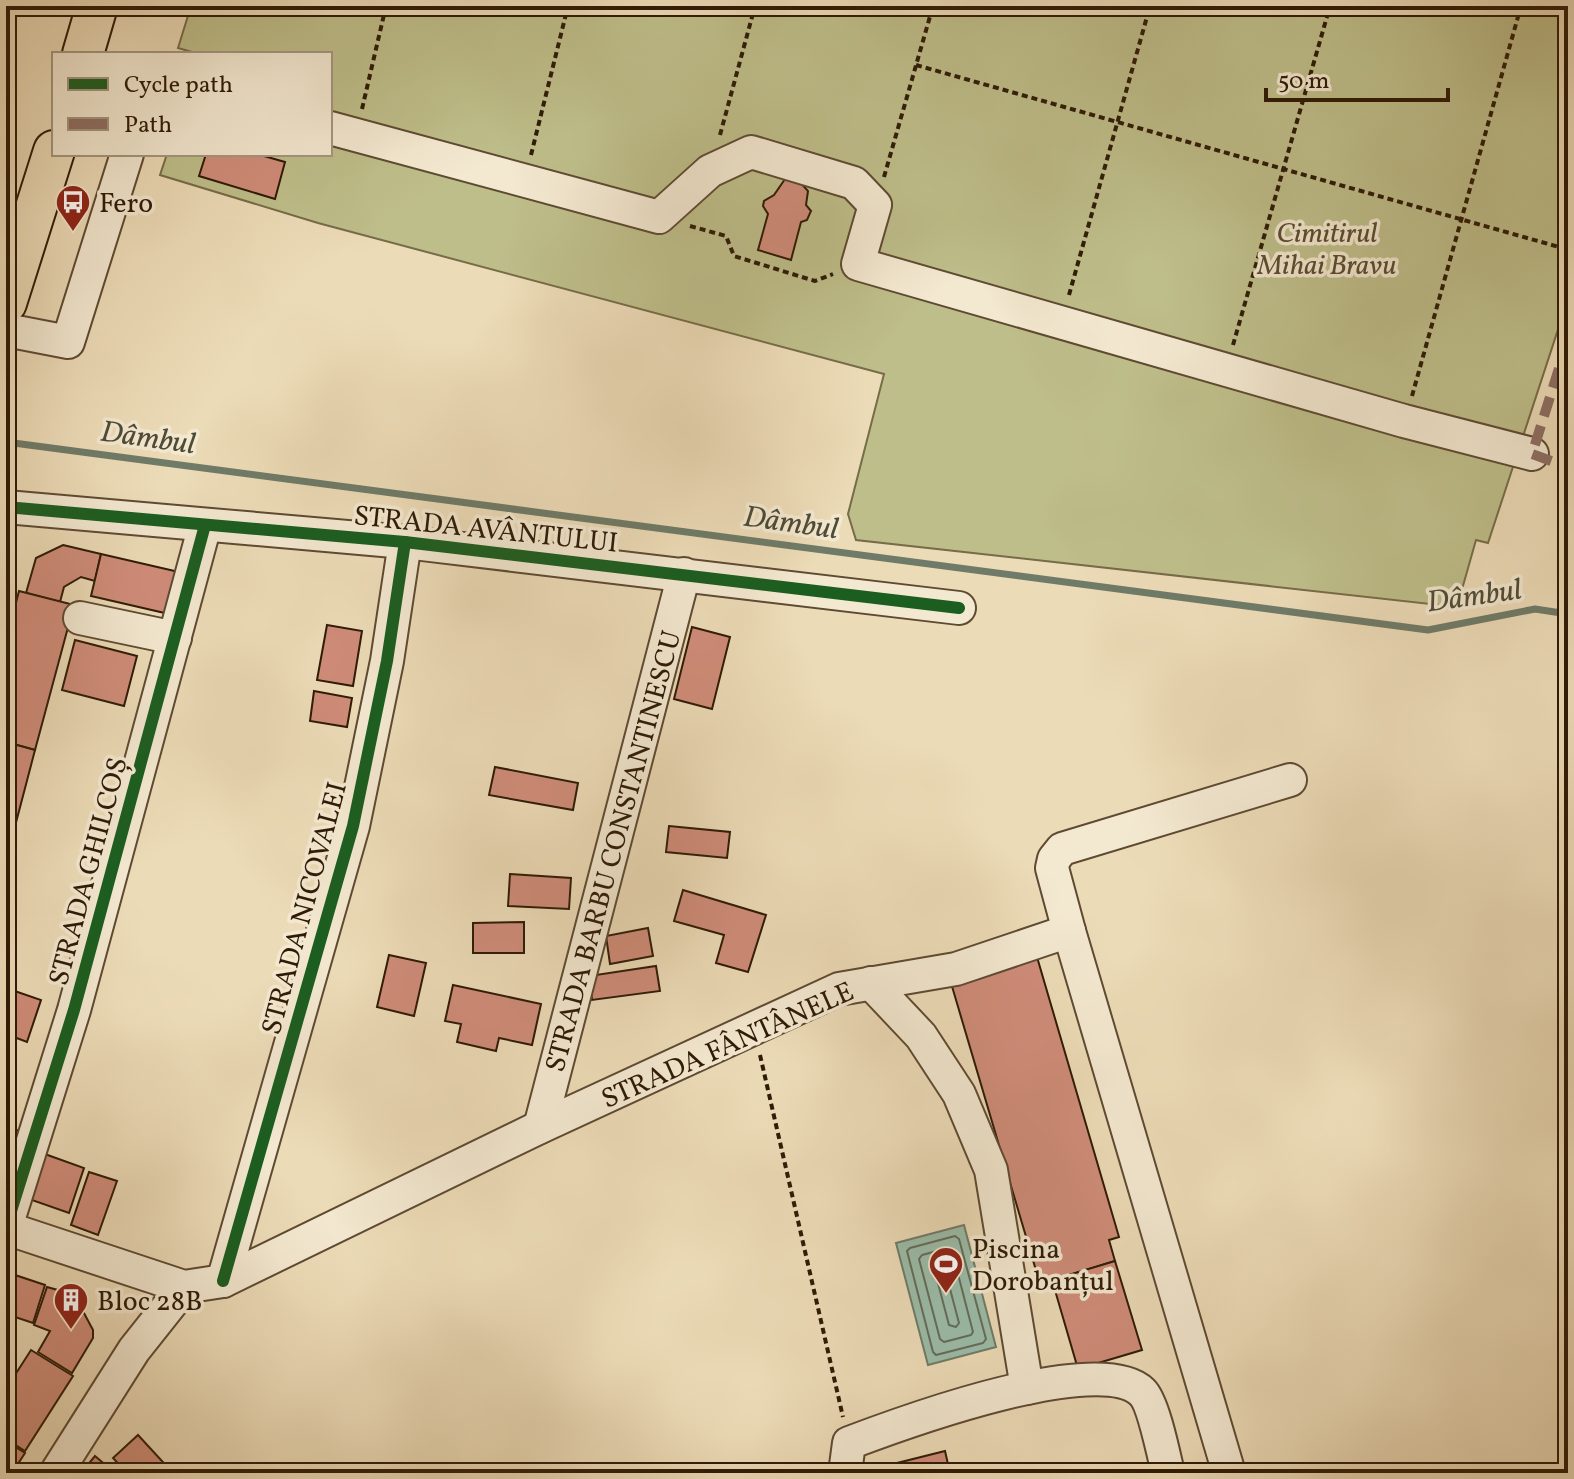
<svg xmlns="http://www.w3.org/2000/svg" width="1574" height="1479" viewBox="0 0 1574 1479" font-family="Vollkorn,serif">
  <rect width="100%" height="100%" fill="#ecdbb7"/>
  <filter id="stains"><feTurbulence type="fractalNoise" baseFrequency=".0025" numOctaves="4"/><feColorMatrix values="0 0 0 0 .2 0 0 0 0 .09 0 0 0 0 .02 0 0 0 .5 -.17"/></filter>
  <radialGradient id="worn" r=".72"><stop offset=".6" stop-color="#630" stop-opacity="0"/><stop offset="1" stop-color="#630" stop-opacity=".3"/></radialGradient>
  <polygon fill="#bebe8a" stroke="#766c48" stroke-width="2" points="191,6 1568,6 1568,299 1488,543 1476,540 1457,607 856,540 848,514 884,374 318,223 160,175 167,154 330,154 330,54 199,54 178,48"/>
  <polygon fill="#9abca9" stroke="#6f7b68" stroke-width="2" points="964,1225 996,1347 928,1365 896,1243"/>
  <g fill="none" stroke-linecap="round" stroke-linejoin="round">
    <g stroke="#646b58" stroke-width="2">
      <polygon points="955,1236 959,1239 986,1339 983,1343 936,1355 933,1352 907,1251 910,1248"/>
      <polygon points="948,1248 952,1251 973,1332 971,1335 944,1342 940,1339 919,1259 922,1255"/>
      <polygon points="937,1263 944,1266 959,1323 956,1327 949,1325 934,1268"/>
    </g>
    <polyline stroke="#6f7b68" stroke-width="7" points="6,442 1428,630 1535,609 1568,614"/>
  </g>
  <g fill="#cf8c79" stroke="#2e1a06" stroke-width="2">
    <polygon points="206,154 257,154 285,162 275,199 199,176"/>
    <polygon points="785,179 800,182 808,191 806,205 811,211 807,220 801,222 791,260 758,250 768,214 763,206 764,201 774,195"/>
    <polygon points="63,545 101,554 95,581 81,577 64,587 60,602 26,593 36,558"/>
    <polygon points="101,554 179,572 169,614 91,596"/>
    <polygon points="19,591 74,605 35,750 6,742 6,641"/>
    <polygon points="327,625 362,631 353,686 317,680"/>
    <polygon points="692,627 730,637 712,709 674,699"/>
    <polygon points="75,640 137,656 124,706 62,690"/>
    <polygon points="314,691 352,698 347,727 310,721"/>
    <polygon points="6,742 35,750 13,834 6,832"/>
    <polygon points="495,767 578,783 573,810 489,795"/>
    <polygon points="669,826 730,832 727,858 666,852"/>
    <polygon points="510,874 571,878 569,909 508,906"/>
    <polygon points="683,890 766,915 748,972 716,963 724,935 674,921"/>
    <polygon points="524,922 524,953 473,953 473,923"/>
    <polygon points="648,928 653,956 610,964 606,936"/>
    <polygon points="389,955 426,963 414,1016 377,1007"/>
    <polygon points="1037,957 1119,1237 1109,1240 1115,1261 1040,1284 951,983"/>
    <polygon points="656,966 660,991 592,1000 589,976"/>
    <polygon points="453,985 541,1004 532,1045 499,1038 496,1051 457,1042 461,1024 445,1021"/>
    <polygon points="6,988 41,1000 27,1042 6,1034"/>
    <polygon points="6,1126 17,1130 6,1163"/>
    <polygon points="42,1153 84,1168 69,1213 26,1198"/>
    <polygon points="89,1172 117,1181 98,1235 71,1225"/>
    <polygon points="1115,1261 1142,1350 1078,1369 1052,1280"/>
    <polygon points="6,1272 45,1285 33,1323 6,1314"/>
    <polygon points="47,1287 65,1292 77,1300 93,1330 93,1338 72,1373 38,1352 50,1331 34,1325"/>
    <polygon points="31,1350 73,1376 25,1451 6,1439 6,1389"/>
    <polygon points="138,1435 173,1473 127,1473 113,1458"/>
    <polygon points="6,1441 25,1453 12,1473 6,1473"/>
    <polygon points="945,1451 950,1473 866,1473 865,1471"/>
    <polygon points="95,1456 115,1473 81,1473"/>
  </g>
  <g fill="none" stroke-linecap="round" stroke-linejoin="round">
    <g stroke="#5e4a32" stroke-width="36">
      <g id="minor">
        <polyline points="330,128 659,217 710,171 751,152 854,183 875,205 858,264 1404,421 1532,454"/>
        <polyline points="6,330 68,342 127,154"/>
        <polyline points="6,507 405,542 959,608"/>
        <polyline points="80,618 175,638"/>
        <polyline points="1069,931 1052,868 1054,859 1062,849 1290,780"/>
        <polyline points="871,983 921,1036 959,1094 991,1170 1027,1388"/>
        <polyline points="540,1127 684,574"/>
        <polyline points="6,1227 74,1010 205,525"/>
        <polyline points="6,1228 184,1287 223,1281 540,1127 839,989 956,969 1069,931 1229,1473"/>
        <polyline points="223,1281 353,826 387,661 405,542"/>
        <polyline points="56,1473 134,1350 184,1287"/>
        <path d="M845 1473 849 1443C902 1423 1100 1350 1142 1392 1153 1402 1164 1456 1168 1473"/>
      </g>
    </g>
    <g stroke="#2e1a06" stroke-width="44">
      <g id="major">
        <polyline points="83,54 97,6"/>
        <polyline points="6,303 54,151"/>
      </g>
    </g>
    <g stroke="#2e1a06" stroke-width="4" stroke-dasharray="6 4" stroke-linecap="butt">
      <polyline points="916,65 1559,247"/>
      <polyline points="362,109 386,6"/>
      <polyline points="720,135 755,6"/>
      <polyline points="531,155 568,6"/>
      <polyline points="884,177 933,6"/>
      <polyline points="690,226 726,236 734,256 815,281 833,274"/>
      <polyline points="1069,295 1150,6"/>
      <polyline points="1233,345 1330,6"/>
      <polyline points="1412,396 1521,6"/>
      <polyline points="760,1055 843,1417"/>
    </g>
    <use href="#minor" stroke="#f3e8d0" stroke-width="32"/>
    <use href="#major" stroke="#ecdbb7" stroke-width="40"/>
    <polyline stroke="#8d6e63" stroke-width="10" stroke-dasharray="20 10" stroke-linecap="butt" points="1568,340 1532,454 1568,467"/>
    <g stroke="#f3e8d0" stroke-width="17">
      <g id="cycleway">
        <polyline points="6,507 405,542 959,608"/>
        <polyline points="6,1227 74,1010 205,525"/>
        <polyline points="223,1281 353,826 387,661 405,542"/>
      </g>
    </g>
    <use href="#cycleway" stroke="#1b5e20" stroke-width="12"/>
  </g>
  <defs>
    <g id="bus-pin" transform="scale(1.8)"><path d="M0 17L-7.5 6A9.5 9.5 0 1 1 7.5 6Z" fill="#8f2418" stroke="#f3e8d0"/><path d="M-5-6H5V4H4V6H2V4H-2V6H-4V4H-5ZM-3.5-4V0h7V-4ZM-3.5 1.2v1.5H-2V1.2ZM2 1.2v1.5H3.5V1.2Z" fill="#fff"/></g>
    <g id="stadium-pin" transform="scale(1.8)"><path d="M0 17L-7.5 6A9.5 9.5 0 1 1 7.5 6Z" fill="#8f2418" stroke="#f3e8d0"/><path d="M0-5a6.5 5 0 1 0 0 10a6.5 5 0 1 0 0-10ZM-3.5-1.8h7v3.6h-7Z" fill="#fff"/></g>
    <g id="building-pin" transform="scale(1.8)"><path d="M0 17L-7.5 6A9.5 9.5 0 1 1 7.5 6Z" fill="#8f2418" stroke="#f3e8d0"/><path d="M-4-6H4V6H1V3H-1V6H-4ZM-2.5-4.3h1.7v1.8h-1.7ZM.8-4.3h1.7v1.8H.8ZM-2.5-1h1.7V.8h-1.7ZM.8-1h1.7V.8H.8Z" fill="#fff"/></g>
  </defs>
  <g fill-rule="evenodd">
    <use href="#bus-pin" x="73" y="202"/>
    <use href="#stadium-pin" x="946" y="1264"/>
    <use href="#building-pin" x="71" y="1300"/>
  </g>
  <g text-anchor="middle" stroke-width="7" stroke-linejoin="round" paint-order="stroke">
    <g font-size="28" fill="#2e1a06" stroke="#f3e8d0" text-anchor="start">
      <text x="99" y="212">Fero</text>
      <text x="972" y="1258">Piscina<tspan x="972" dy="32">Dorobanțul</tspan></text>
      <text x="97" y="1310">Bloc 28B</text>
    </g>
    <g font-size="28" font-style="italic" fill="#594b2e" stroke="#f3e8d0">
      <text x="1327" y="242">Cimitirul<tspan x="1327" dy="32">Mihai Bravu</tspan></text>
    </g>
    <g font-size="28" fill="#2e1a06" stroke="#f3e8d0">
      <text transform="translate(486 528) rotate(6)" y="10">STRADA AVÂNTULUI</text>
      <text transform="translate(612 851) rotate(-75)" y="10">STRADA BARBU CONSTANTINESCU</text>
      <text transform="translate(87 871) rotate(-75)" y="10">STRADA GHILCOȘ</text>
      <text transform="translate(303 908) rotate(-75)" y="10">STRADA NICOVALEI</text>
      <text transform="translate(727 1044) rotate(-24)" y="10">STRADA FÂNTÂNELE</text>
    </g>
    <g font-size="30" font-style="italic" fill="#4e4b37" stroke="#f3e8d0">
      <text transform="translate(148 437) rotate(8)" y="10">Dâmbul</text>
      <text transform="translate(791 522) rotate(8)" y="10">Dâmbul</text>
      <text transform="translate(1474 595) rotate(-8)" y="10">Dâmbul</text>
    </g>
  </g>
  <rect width="1574" height="1479" fill="none" stroke="#ecdbb7" stroke-width="32"/>
  <rect x="8" y="8" width="1558" height="1463" fill="none" stroke="#2e1a06" stroke-width="4"/>
  <rect x="16" y="16" width="1542" height="1447" fill="none" stroke="#2e1a06" stroke-width="2"/>
  <rect x="52" y="52" width="280" height="104" fill="#f3e8d0" stroke="#a4967f" stroke-width="2"/>
  <rect x="68" y="78" width="40" height="12" fill="#1b5e20" stroke="#a4967f" stroke-width="2"/>
  <text x="124" y="92" font-size="24" fill="#2e1a06">Cycle path</text>
  <rect x="68" y="118" width="40" height="12" fill="#8d6e63" stroke="#a4967f" stroke-width="2"/>
  <text x="124" y="132" font-size="24" fill="#2e1a06">Path</text>
  <path d="M1266 88v12h182v-12" fill="none" stroke="#2e1a06" stroke-width="4"/>
  <text x="1278" y="88" font-size="24" fill="#2e1a06" stroke="#f3e8d0" stroke-width="6" paint-order="stroke">50 m</text>
  <rect width="100%" height="100%" filter="url(#stains)"/>
  <rect width="100%" height="100%" fill="url(#worn)"/>
</svg>
